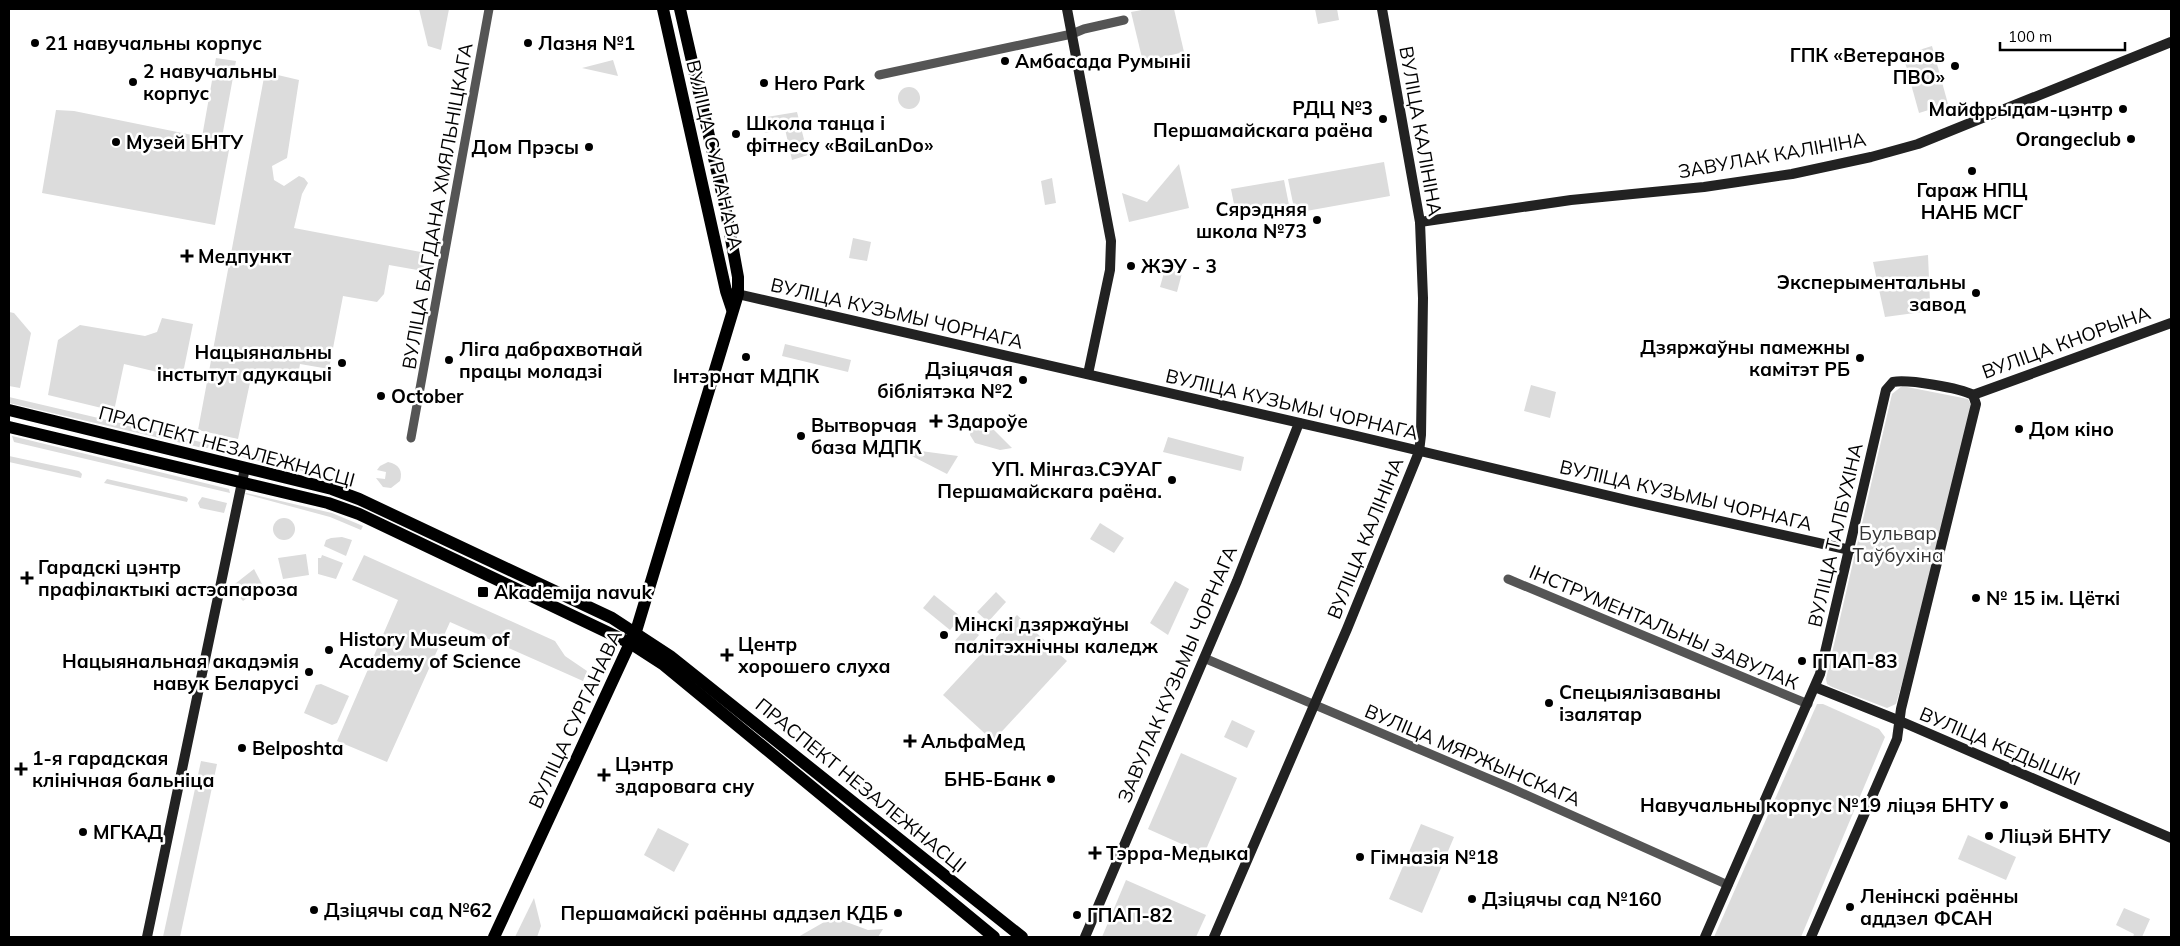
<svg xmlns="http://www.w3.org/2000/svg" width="2180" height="946" viewBox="0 0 2180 946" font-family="Mulish,sans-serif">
  <rect width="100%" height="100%" fill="#fff"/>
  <g fill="#dcdcdc">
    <polygon points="419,9 449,9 441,50 428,46"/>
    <polygon points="1147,9 1174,9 1184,52 1143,62 1131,12"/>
    <polygon points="1315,9 1337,9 1339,20 1318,24"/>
    <polygon points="1932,46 1948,104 1919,113 1903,55"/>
    <polygon points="216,58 236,61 220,148 229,150 215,225 42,193 56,110 74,111 202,137"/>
    <polygon points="613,60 618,76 582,68"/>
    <polygon points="265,72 299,80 287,158 272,166 274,180 284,186 299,176 304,178 308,183 302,194 294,228 426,253 423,271 389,265 384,294 377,302 343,296 329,369 300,364 297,381 252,373 238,439 198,430"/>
    <circle cx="909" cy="98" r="11"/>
    <polygon points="797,112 808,155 792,160 785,129 765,133 760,118"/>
    <polygon points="1384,162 1390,196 1295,213 1288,179"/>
    <polygon points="1179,164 1189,208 1129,222 1122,193 1147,202"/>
    <polygon points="1052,178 1056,203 1045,205 1041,181"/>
    <polygon points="1284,180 1289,205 1236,214 1231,189"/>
    <polygon points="853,238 871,242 867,261 849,258"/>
    <polygon points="1928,255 1930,303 1922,312 1885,317 1873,262"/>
    <polygon points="1165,269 1182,273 1177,292 1160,287"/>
    <polygon points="9,312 14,313 31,333 20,388 9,386"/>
    <polygon points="162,318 193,324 182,378 124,364 114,411 48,395 58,340 80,325 145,336 157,332"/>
    <polygon points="785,344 851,360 848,372 782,356"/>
    <polygon points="1531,385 1556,392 1550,418 1524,411"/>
    <polygon points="1902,386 1968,399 1972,407 1933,575 1896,704 1887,708 1832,687 1827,684 1826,679 1892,394"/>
    <polygon points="9,397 209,444 208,448 203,448 9,403"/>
    <polygon points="974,417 990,426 1012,448 1000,450 975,443 970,435"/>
    <polygon points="12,436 229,489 230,493 14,442"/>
    <polygon points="1168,437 1244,457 1241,471 1163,452"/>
    <polygon points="220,446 325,471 324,476 221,452 219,449"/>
    <polygon points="906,449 958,456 947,474 904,452"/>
    <polygon points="9,456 79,471 82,474 81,478 9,462"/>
    <path d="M388 462C399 464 403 471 400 481L391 488 383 487 376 478 385 479 386 472 377 470 380 466Z"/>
    <polygon points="107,479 186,497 188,499 187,502 104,483"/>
    <polygon points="246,493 332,513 363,526 361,530 330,517 245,494"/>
    <polygon points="202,497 227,503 224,513 200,508 198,503"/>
    <circle cx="284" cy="529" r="11"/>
    <polygon points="1100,523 1124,538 1114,553 1090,539"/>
    <polygon points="342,537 352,540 346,556 324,546 326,540 331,538"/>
    <polygon points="306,554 309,575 283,579 278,558"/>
    <polygon points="322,555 343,563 336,579 318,574 318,558 321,558"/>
    <polygon points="364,555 555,641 565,656 587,671 583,681 450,622 387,762 337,741 398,600 352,580"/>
    <polygon points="254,569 263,586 243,601 231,587"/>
    <polygon points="1175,581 1189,589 1168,635 1150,623"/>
    <polygon points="996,592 1006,602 988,622 977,612"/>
    <polygon points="934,595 961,617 950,630 923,608"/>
    <polygon points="1017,615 1067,661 993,741 943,695"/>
    <polygon points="968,626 979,635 963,654 952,644"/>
    <polygon points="321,684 349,696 337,723 332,725 304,713 316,685"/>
    <polygon points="1817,704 1823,704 1879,729 1885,737 1801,937 1714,937"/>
    <polygon points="1232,720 1255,731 1247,748 1224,737"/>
    <polygon points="1181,753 1237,778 1204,854 1148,829"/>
    <polygon points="201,761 217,764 180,937 163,937"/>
    <polygon points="1421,824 1454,837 1422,913 1389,899"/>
    <polygon points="658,828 689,844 674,872 644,855"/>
    <polygon points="1968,835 2016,857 2006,880 1958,859"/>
    <polygon points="1126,880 1206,915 1196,937 1102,937"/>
    <polygon points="534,898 541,926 537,937 515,937"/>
    <polygon points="2124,908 2150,919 2142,937 2133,937 2134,934 2116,925"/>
    <polygon points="833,917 868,930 883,929 878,937 798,937"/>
  </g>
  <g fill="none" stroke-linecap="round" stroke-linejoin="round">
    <g stroke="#555" stroke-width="9">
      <polyline points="879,75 1072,34 1084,29 1124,20"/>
      <polyline points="411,438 489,9"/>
      <polyline points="1508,579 1808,704"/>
      <polyline points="1204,658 1513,789 1728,885"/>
    </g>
    <g stroke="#222" stroke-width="10">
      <polyline points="1067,9 1111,241 1110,270 1088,374"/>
      <polyline points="1420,222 1571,200 1704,187 1792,174 1871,157 1918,144 2171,42"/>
      <polyline points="733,293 1357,436 1631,501 1850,550"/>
      <polyline points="1973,395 2171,323"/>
      <polyline points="1815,687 1900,721 2171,838"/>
      <polyline points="147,937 245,468"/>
      <polyline points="1085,937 1237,581 1299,423"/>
      <polyline points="1214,937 1347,629 1419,452 1421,435 1423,298 1420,222 1382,9"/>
      <path d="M1705 937 1820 674 1886 390 1893 382C1908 379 1960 388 1973 395L1976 404 1901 709 1897 739 1811 937"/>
    </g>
    <g stroke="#000" stroke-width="12">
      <polyline points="663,9 726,291 732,309"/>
      <polyline points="9,410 332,489 359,499 612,618 670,656 1022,937"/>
      <polyline points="9,427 328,503 359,514 630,643 664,665 994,937"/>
      <polyline points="494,937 637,628 738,294 738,277 725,206 680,9"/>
    </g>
  </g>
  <g fill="#000" stroke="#fff" stroke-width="2">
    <circle cx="35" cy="43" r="5"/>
    <circle cx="528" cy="43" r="5"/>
    <circle cx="1005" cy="61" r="5"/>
    <circle cx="1955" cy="66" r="5"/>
    <circle cx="133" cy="82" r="5"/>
    <circle cx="764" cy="83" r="5"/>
    <circle cx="2123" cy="109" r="5"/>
    <circle cx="1383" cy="119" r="5"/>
    <circle cx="736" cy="134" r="5"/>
    <circle cx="2131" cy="139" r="5"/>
    <circle cx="116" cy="142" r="5"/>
    <circle cx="589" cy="147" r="5"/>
    <circle cx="1972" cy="171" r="5"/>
    <circle cx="1317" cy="220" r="5"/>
    <path d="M184.5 248.5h5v5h5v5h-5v5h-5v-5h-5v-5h5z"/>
    <circle cx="1131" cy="266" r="5"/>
    <circle cx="1976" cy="293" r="5"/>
    <circle cx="746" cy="357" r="5"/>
    <circle cx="1860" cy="358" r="5"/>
    <circle cx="449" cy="360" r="5"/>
    <circle cx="342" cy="363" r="5"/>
    <circle cx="1023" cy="380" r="5"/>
    <circle cx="381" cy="396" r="5"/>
    <path d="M933.5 413.5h5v5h5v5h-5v5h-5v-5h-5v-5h5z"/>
    <circle cx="2019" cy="429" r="5"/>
    <circle cx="801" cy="436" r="5"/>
    <circle cx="1172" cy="480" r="5"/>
    <path d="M24.5 570.5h5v5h5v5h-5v5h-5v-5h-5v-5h5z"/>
    <rect x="477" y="586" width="12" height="12" rx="2.5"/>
    <circle cx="1976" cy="598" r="5"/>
    <circle cx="944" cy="635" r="5"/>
    <circle cx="329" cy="650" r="5"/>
    <path d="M724.5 647.5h5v5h5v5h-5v5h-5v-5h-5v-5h5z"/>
    <circle cx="1802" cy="661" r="5"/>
    <circle cx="309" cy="672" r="5"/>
    <circle cx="1549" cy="703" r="5"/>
    <path d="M907.5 733.5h5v5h5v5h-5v5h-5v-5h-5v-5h5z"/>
    <circle cx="242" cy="748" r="5"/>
    <path d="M18.5 761.5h5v5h5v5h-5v5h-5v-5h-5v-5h5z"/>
    <path d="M601.5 767.5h5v5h5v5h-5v5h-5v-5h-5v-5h5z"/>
    <circle cx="1051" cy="779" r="5"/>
    <circle cx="2004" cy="805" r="5"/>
    <circle cx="83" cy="832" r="5"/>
    <circle cx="1989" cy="836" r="5"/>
    <path d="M1092.5 845.5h5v5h5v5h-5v5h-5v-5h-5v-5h5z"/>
    <circle cx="1360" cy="857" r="5"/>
    <circle cx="1472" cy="899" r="5"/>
    <circle cx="1850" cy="907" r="5"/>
    <circle cx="314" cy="910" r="5"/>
    <circle cx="898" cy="913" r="5"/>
    <circle cx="1077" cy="915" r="5"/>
  </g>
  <g text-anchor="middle" stroke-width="5" stroke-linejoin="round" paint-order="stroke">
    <g font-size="19" font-weight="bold" fill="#000" stroke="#fff" text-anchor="start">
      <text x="45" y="50">21 навучальны корпус</text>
      <text x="538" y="50">Лазня №1</text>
      <text x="1945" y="62" text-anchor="end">ГПК «Ветеранов<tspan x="1945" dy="22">ПВО»</tspan></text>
      <text x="1015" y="68">Амбасада Румыніі</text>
      <text x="143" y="78">2 навучальны<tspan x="143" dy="22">корпус</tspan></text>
      <text x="774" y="90">Hero Park</text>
      <text x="1373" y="115" text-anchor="end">РДЦ №3<tspan x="1373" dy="22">Першамайскага раёна</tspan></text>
      <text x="2113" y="116" text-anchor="end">Майфрыдам-цэнтр</text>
      <text x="746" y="130">Школа танца і<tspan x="746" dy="22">фітнесу «BaiLanDo»</tspan></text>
      <text x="2121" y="146" text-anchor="end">Orangeclub</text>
      <text x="126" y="149">Музей БНТУ</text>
      <text x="579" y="154" text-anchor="end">Дом Прэсы</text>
      <text x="1972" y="197" text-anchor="middle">Гараж НПЦ<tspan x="1972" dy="22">НАНБ МСГ</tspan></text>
      <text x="1307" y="216" text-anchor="end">Сярэдняя<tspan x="1307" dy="22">школа №73</tspan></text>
      <text x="198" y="263">Медпункт</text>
      <text x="1141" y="273">ЖЭУ - 3</text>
      <text x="1966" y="289" text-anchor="end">Эксперыментальны<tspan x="1966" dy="22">завод</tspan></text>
      <text x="1850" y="354" text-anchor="end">Дзяржаўны памежны<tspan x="1850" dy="22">камітэт РБ</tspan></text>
      <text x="459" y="356">Ліга дабрахвотнай<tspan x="459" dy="22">працы моладзі</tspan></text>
      <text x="332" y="359" text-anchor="end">Нацыянальны<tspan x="332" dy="22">інстытут адукацыі</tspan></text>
      <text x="1013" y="376" text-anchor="end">Дзіцячая<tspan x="1013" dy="22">бібліятэка №2</tspan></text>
      <text x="746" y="383" text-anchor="middle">Інтэрнат МДПК</text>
      <text x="391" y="403">October</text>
      <text x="947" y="428">Здароўе</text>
      <text x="811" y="432">Вытворчая<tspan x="811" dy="22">база МДПК</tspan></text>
      <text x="2029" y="436">Дом кіно</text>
      <text x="1162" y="476" text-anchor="end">УП. Мінгаз.СЭУАГ<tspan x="1162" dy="22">Першамайскага раёна.</tspan></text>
      <text x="38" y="574">Гарадскі цэнтр<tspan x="38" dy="22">прафілактыкі астэапароза</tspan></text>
      <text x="494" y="599">Akademija navuk</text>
      <text x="1986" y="605">№ 15 ім. Цёткі</text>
      <text x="954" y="631">Мінскі дзяржаўны<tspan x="954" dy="22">палітэхнічны каледж</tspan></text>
      <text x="339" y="646">History Museum of<tspan x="339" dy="22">Academy of Science</tspan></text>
      <text x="738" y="651">Центр<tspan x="738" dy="22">хорошего слуха</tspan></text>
      <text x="299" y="668" text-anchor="end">Нацыянальная акадэмія<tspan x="299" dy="22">навук Беларусі</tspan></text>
      <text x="1812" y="668">ГПАП-83</text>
      <text x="1559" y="699">Спецыялізаваны<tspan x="1559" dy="22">ізалятар</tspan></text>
      <text x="921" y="748">АльфаМед</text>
      <text x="252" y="755">Belposhta</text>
      <text x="32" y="765">1-я гарадская<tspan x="32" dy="22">клінічная бальніца</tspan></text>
      <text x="615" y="771">Цэнтр<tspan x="615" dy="22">здаровага сну</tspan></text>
      <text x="1041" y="786" text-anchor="end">БНБ-Банк</text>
      <text x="1994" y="812" text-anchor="end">Навучальны корпус №19 ліцэя БНТУ</text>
      <text x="93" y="839">МГКАД</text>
      <text x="1999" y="843">Ліцэй БНТУ</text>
      <text x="1106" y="860">Тэрра-Медыка</text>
      <text x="1370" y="864">Гімназія №18</text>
      <text x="1860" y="903">Ленінскі раённы<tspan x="1860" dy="22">аддзел ФСАН</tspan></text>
      <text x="1482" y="906">Дзіцячы сад №160</text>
      <text x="324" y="917">Дзіцячы сад №62</text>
      <text x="888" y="920" text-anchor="end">Першамайскі раённы аддзел КДБ</text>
      <text x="1087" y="922">ГПАП-82</text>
    </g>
    <g font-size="19" fill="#000" stroke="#fff">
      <text transform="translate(1421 131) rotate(80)" y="7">ВУЛІЦА КАЛІНІНА</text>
      <text transform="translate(715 155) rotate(77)" y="7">ВУЛІЦА СУРГАНАВА</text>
      <text transform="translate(1772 155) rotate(-10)" y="7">ЗАВУЛАК КАЛІНІНА</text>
      <text transform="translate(437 206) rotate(-80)" y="7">ВУЛІЦА БАГДАНА ХМЯЛЬНІЦКАГА</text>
      <text transform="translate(897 313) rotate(13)" y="7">ВУЛІЦА КУЗЬМЫ ЧОРНАГА</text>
      <text transform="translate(2066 342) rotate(-20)" y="7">ВУЛІЦА КНОРЫНА</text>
      <text transform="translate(1292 404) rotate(13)" y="7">ВУЛІЦА КУЗЬМЫ ЧОРНАГА</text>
      <text transform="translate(227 446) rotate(15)" y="7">ПРАСПЕКТ НЕЗАЛЕЖНАСЦІ</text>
      <text transform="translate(1686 495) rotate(13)" y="7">ВУЛІЦА КУЗЬМЫ ЧОРНАГА</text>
      <text transform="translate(1835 535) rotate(-77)" y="7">ВУЛІЦА ТАЛБУХІНА</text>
      <text transform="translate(1365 538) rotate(-68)" y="7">ВУЛІЦА КАЛІНІНА</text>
      <text transform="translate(1664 627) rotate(23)" y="7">ІНСТРУМЕНТАЛЬНЫ ЗАВУЛАК</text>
      <text transform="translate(1177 674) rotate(-67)" y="7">ЗАВУЛАК КУЗЬМЫ ЧОРНАГА</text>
      <text transform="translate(575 719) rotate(-65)" y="7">ВУЛІЦА СУРГАНАВА</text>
      <text transform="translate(2000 746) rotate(23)" y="7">ВУЛІЦА КЕДЫШКІ</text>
      <text transform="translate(1473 755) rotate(23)" y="7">ВУЛІЦА МЯРЖЫНСКАГА</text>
      <text transform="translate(861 785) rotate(39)" y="7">ПРАСПЕКТ НЕЗАЛЕЖНАСЦІ</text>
    </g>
    <g font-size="19" fill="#333" stroke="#fff">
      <text x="1898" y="540">Бульвар<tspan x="1898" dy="22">Таўбухіна</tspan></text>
    </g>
  </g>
  <rect width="2180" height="946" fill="none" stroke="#000000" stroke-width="20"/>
  <path d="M2000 42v8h125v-8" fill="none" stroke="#000000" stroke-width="2.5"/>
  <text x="2008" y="42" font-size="15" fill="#000000" stroke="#ffffff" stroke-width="4" paint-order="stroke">100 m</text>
</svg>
